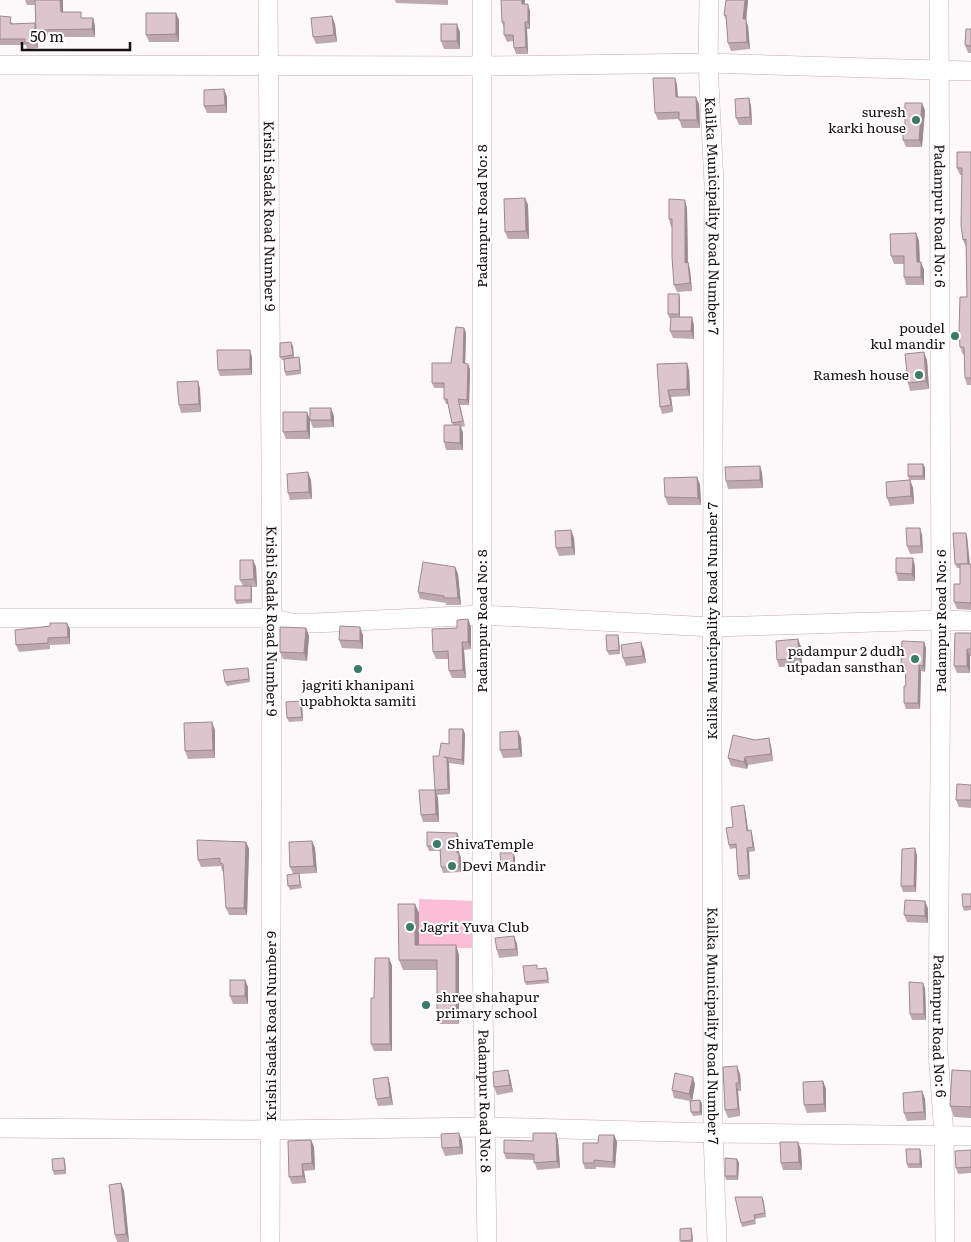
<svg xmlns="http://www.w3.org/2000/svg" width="971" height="1242" viewBox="0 0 971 1242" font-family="Literata,serif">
  <rect width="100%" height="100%" fill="#fdf8fa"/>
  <polygon fill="#fabfd6" points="419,899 480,901 480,948 419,948"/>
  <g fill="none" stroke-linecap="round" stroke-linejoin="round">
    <g stroke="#c6adb6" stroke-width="20">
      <g id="minor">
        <path id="s1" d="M268 0 272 618 270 1242"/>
        <path id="s2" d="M482 0V945L487 1242"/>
        <path id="s3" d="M709 0 708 63 714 184 712 727 713 1133 717 1242"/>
        <path id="s4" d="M939 0 941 620 938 1052 944 1135 945 1242"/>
        <polyline points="0,65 482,66 708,63 971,71"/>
        <polyline points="0,618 272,618 290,623 314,623 482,615 712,627 941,620 971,621"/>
        <polyline points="0,1128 272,1130 485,1127 713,1133 971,1136"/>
      </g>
    </g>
    <use href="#minor" stroke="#fff" stroke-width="19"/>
  </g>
  <g fill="#bea9b1">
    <polygon points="25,0 63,0 63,12 83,18 93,18 95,26 95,37 39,37 37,33 38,48 27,49 26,45 0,45 0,16 13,23 13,24 36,26 35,5 27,5"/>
    <polygon points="395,0 448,0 448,5 396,3"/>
    <polygon points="748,1 746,21 748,26 750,49 731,51 728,43 727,22 724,15"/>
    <polygon points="525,4 530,11 530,29 527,29 528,54 516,54 514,48 514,41 507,42 504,35 504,29 502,22"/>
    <polygon points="176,13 179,20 179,42 149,42 146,35"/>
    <polygon points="335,24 337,42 316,44 313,37"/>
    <polygon points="971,29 971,53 968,53 965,45"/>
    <polygon points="460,32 460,49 444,49 441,41"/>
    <polygon points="675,78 677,85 678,97 699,104 700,128 682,128 679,119 658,120 655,113"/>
    <polygon points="224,89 227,97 227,113 207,113 204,106"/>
    <polygon points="749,98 751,106 752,125 739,125 736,118"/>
    <polygon points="925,110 922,147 906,147 903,140 905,126"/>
    <polygon points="971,152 971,385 967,385 965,378 964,354 963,355 960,347 967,297 966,247 963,240 962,175 960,175 957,168"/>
    <polygon points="525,198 528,205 529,239 508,239 505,232"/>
    <polygon points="687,208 688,262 690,270 692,291 677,292 674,285 672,227 671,227 669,219"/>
    <polygon points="916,233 919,241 920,262 924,270 924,285 906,285 904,277 904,264 894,264 891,256"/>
    <polygon points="680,298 680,317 694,325 694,339 673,338 670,331 671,318 669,318 668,314"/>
    <polygon points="464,328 466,333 465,363 470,369 469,405 460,405 465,426 461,427 463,433 463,450 446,450 444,442 453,425 448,404 446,404 444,399 444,388 434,388 432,383 451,363"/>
    <polygon points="293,346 294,358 300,361 301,374 286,376 285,372 284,360 282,360 280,357"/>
    <polygon points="252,357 252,375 220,376 218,370"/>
    <polygon points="927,360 929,389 910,391 908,383"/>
    <polygon points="657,364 689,370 690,396 671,397 673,412 662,414 660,407"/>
    <polygon points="198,381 200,389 201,412 181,413 179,405"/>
    <polygon points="334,416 334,427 313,428 310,420"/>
    <polygon points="310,419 310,439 286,439 283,432"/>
    <polygon points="923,464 925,468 925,480 910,480 913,488 914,504 890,506 887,498 909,480 908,476"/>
    <polygon points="760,466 762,473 763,488 728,489 726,481"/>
    <polygon points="697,477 700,485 701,505 668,505 665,497"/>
    <polygon points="311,480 312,499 290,500 288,493"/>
    <polygon points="920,528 922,535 923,553 910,554 907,546"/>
    <polygon points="571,530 574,538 575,555 559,556 556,548"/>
    <polygon points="967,536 970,564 971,564 971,610 957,609 954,602 960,584 960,568 957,568 955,564"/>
    <polygon points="253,560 256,567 257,587 251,587 252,590 252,603 236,604 235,600 243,586 240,580"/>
    <polygon points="915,566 915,581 898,581 896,573"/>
    <polygon points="455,567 458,574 461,605 446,605 446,603 420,599 418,592"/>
    <polygon points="468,619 471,627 471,649 464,650 466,678 452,678 449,671 449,659 436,659 433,652 457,628"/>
    <polygon points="306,628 309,636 307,661 283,659 280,652"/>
    <polygon points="70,629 70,644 50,645 50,649 19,652 16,645"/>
    <polygon points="971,633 971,656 970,656 970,673 957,673 954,666"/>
    <polygon points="363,635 363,649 342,648 339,640"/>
    <polygon points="619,639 620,654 609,655 607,651"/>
    <polygon points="798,639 801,647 802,666 779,667 777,660"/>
    <polygon points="924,642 926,648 925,672 921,671 920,709 906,709 904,703 906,686 905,670 903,670 901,664"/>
    <polygon points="644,650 646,663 626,666 623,658"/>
    <polygon points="248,668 249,672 250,682 227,686 225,682"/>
    <polygon points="302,704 303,721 289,722 287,718"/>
    <polygon points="463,729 465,734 464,765 449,763 450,794 437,795 438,798 439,822 423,822 421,815 435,790 439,756"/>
    <polygon points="215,730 215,758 188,759 185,751"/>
    <polygon points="518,731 521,738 522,757 503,758 500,750"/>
    <polygon points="771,746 773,761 748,765 747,769 731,766 728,758"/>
    <polygon points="971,785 971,808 959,807 956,800"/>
    <polygon points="745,809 748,831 751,830 752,834 755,851 749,852 750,879 739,880 738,876 736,848 730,849 729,845 733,827"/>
    <polygon points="457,833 459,838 459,853 461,858 461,872 443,873 441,867 440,851 429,851 427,846"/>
    <polygon points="312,841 315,848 317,873 299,874 302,888 290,890 288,886 293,874 290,867"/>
    <polygon points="246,842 249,849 247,915 229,915 226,908 224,871 222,871 221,866 201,867 198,860"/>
    <polygon points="917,855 916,892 903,892 901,886"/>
    <polygon points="515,857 515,869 502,869 501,866"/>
    <polygon points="971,894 971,910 964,911 963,907"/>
    <polygon points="925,901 928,909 928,923 907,922 904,915"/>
    <polygon points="415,904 419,913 419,945 456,945 459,955 459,1024 440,1024 437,1014 437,970 403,970 399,960"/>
    <polygon points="514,936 517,944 518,956 499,958 497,950"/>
    <polygon points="389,958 392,966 392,1051 374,1051 371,1044 374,998"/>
    <polygon points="548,971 549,983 526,985 525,982"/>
    <polygon points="245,980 248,987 248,1004 233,1004 230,996"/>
    <polygon points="925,988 926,1020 912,1020 910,1014"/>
    <polygon points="508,1070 510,1077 513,1092 497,1095 494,1087"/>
    <polygon points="971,1071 971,1118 954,1117 950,1106"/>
    <polygon points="740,1074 741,1091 738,1091 740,1116 728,1118 725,1110"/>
    <polygon points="388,1077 390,1085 393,1105 378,1106 376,1099"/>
    <polygon points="823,1081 826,1089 826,1112 807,1113 804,1105"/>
    <polygon points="695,1084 692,1101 700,1100 702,1104 702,1115 693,1116 691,1112 690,1101 674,1098 672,1090"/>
    <polygon points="922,1091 925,1099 926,1120 907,1121 904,1113"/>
    <polygon points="459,1133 462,1141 463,1154 445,1156 442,1148"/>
    <polygon points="556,1133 558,1140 560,1168 537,1170 534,1160 506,1159 504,1153"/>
    <polygon points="614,1135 617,1142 615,1168 596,1167 596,1169 585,1169 583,1163 598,1143"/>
    <polygon points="311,1140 314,1147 315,1170 304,1171 306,1183 292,1184 289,1177"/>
    <polygon points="798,1142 801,1150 802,1170 783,1170 781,1163"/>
    <polygon points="920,1149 921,1153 922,1168 908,1168 907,1164"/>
    <polygon points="971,1150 971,1173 958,1174 956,1168"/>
    <polygon points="737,1159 739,1163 738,1180 726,1180 725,1176"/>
    <polygon points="65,1161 66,1174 54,1175 53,1171"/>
    <polygon points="121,1183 124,1191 129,1242 117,1242 115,1235"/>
    <polygon points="762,1197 764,1201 766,1217 755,1219 756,1224 742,1227 741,1223"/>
    <polygon points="691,1228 692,1232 693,1242 681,1242 680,1241"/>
  </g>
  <g fill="#9b8a90">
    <polygon points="60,0 63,0 63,19 61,12"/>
    <polygon points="522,0 525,0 524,11 522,4"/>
    <polygon points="745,0 748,0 748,1 746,21 748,26 750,49 747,42 743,19"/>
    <polygon points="528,4 530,11 530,29 528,22"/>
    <polygon points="176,13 179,20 179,42 176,34"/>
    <polygon points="332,16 335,24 337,42 334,35"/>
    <polygon points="93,18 95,26 95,37 92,29"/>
    <polygon points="525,22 527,29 528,54 526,47"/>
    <polygon points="35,23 37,29 36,30 37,33 38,48 35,42"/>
    <polygon points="457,24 460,32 460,49 457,41"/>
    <polygon points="675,78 677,85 678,104 676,97"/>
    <polygon points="224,89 227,97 227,113 225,105"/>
    <polygon points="696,97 699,104 700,128 697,120"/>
    <polygon points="749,98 751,106 752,125 750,117"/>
    <polygon points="922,103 925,110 922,147 919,140"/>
    <polygon points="525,198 528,205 529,239 526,231"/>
    <polygon points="685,200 687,208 688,270 685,263"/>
    <polygon points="916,233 919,241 920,270 917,262"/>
    <polygon points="688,262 690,270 692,291 690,283"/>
    <polygon points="921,262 924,270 924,285 921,277"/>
    <polygon points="679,294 680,298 680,318 679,314"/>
    <polygon points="692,317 694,325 694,339 691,331"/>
    <polygon points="464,328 466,333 465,368 463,363"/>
    <polygon points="291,342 293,346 294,359 293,355"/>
    <polygon points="250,350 252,357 252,375 250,369"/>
    <polygon points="924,352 927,360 929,389 926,381"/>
    <polygon points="299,357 300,361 301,374 300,370"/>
    <polygon points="687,363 689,370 690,396 687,389"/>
    <polygon points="468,364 470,369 469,405 467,400"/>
    <polygon points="198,381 200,389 201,412 199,404"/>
    <polygon points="668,390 671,397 673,412 671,405"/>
    <polygon points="331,408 334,416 334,427 331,420"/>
    <polygon points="307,412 310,419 310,439 307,431"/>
    <polygon points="460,425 463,433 463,450 460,443"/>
    <polygon points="923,464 925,468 925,480 923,476"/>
    <polygon points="760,466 762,473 763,488 760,480"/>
    <polygon points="308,472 311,480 312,499 309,492"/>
    <polygon points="697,477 700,485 701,505 698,498"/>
    <polygon points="910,480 913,488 914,504 911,496"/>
    <polygon points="920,528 922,535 923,553 921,546"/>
    <polygon points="571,530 574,538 575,555 572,547"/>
    <polygon points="966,533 967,536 970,568 968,564"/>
    <polygon points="913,558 915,566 915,581 912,574"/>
    <polygon points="253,560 256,567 257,587 254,579"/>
    <polygon points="455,567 458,574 461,605 458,598"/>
    <polygon points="251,586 252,590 252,603 251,600"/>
    <polygon points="468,619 471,627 471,649 468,642"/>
    <polygon points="67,623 70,629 70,644 68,637"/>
    <polygon points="360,627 363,635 363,649 360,641"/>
    <polygon points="306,628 309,636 307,661 304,653"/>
    <polygon points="618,635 619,639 620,654 619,650"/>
    <polygon points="798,639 801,647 802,666 799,658"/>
    <polygon points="462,642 464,650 466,678 463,670"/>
    <polygon points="641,642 644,650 646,663 643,656"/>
    <polygon points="924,642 926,648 925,672 923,666"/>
    <polygon points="967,649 970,656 970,673 967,666"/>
    <polygon points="919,665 921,671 920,709 918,703"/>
    <polygon points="300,701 302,704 303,721 302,717"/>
    <polygon points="212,722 215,730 215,758 213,750"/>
    <polygon points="463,729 465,734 464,765 462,760"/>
    <polygon points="518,731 521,738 522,757 519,749"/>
    <polygon points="769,738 771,746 773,761 771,754"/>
    <polygon points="745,757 748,765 747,769 744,762"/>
    <polygon points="447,758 449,763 450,794 448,789"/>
    <polygon points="435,790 438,798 439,822 436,814"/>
    <polygon points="744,805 745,809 749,835 747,831"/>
    <polygon points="751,830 752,834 755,851 753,847"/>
    <polygon points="457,833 459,838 459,858 457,853"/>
    <polygon points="312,841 315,848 317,873 314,866"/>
    <polygon points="246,842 249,849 247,915 244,908"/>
    <polygon points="747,848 749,852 750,879 749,875"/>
    <polygon points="915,848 917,855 916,892 914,886"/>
    <polygon points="459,853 461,858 461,872 459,867"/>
    <polygon points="513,853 515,857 515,869 514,865"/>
    <polygon points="925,901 928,909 928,923 925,916"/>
    <polygon points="415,904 419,913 419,955 415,945"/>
    <polygon points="514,936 517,944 518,956 516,949"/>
    <polygon points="456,945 459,955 459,1024 456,1014"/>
    <polygon points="389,958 392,966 392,1051 390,1044"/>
    <polygon points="245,980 248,987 248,1004 245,996"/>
    <polygon points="923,983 925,988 926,1020 924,1014"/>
    <polygon points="737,1066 740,1074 741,1091 739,1083"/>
    <polygon points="508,1070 510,1077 513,1092 510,1085"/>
    <polygon points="388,1077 390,1085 393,1105 390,1097"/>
    <polygon points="693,1077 695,1084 692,1101 689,1094"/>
    <polygon points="823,1081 826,1089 826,1112 824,1104"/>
    <polygon points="736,1083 738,1091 740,1116 738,1109"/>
    <polygon points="922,1091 925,1099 926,1120 924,1112"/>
    <polygon points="700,1100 702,1104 702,1115 700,1112"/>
    <polygon points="459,1133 462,1141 463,1154 460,1147"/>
    <polygon points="556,1133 558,1140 560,1168 557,1161"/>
    <polygon points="614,1135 617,1142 615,1168 613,1162"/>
    <polygon points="311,1140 314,1147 315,1170 312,1163"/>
    <polygon points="798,1142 801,1150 802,1170 799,1162"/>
    <polygon points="920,1149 921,1153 922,1168 920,1164"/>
    <polygon points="64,1158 65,1161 66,1174 65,1170"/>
    <polygon points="737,1159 739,1163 738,1180 737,1176"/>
    <polygon points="302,1164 304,1171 306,1183 303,1176"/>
    <polygon points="121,1183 124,1191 129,1242 126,1234"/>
    <polygon points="691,1228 692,1232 693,1242 692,1240"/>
  </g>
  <g fill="#ddc5ce" stroke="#9b8a90">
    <polygon points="35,0 60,0 61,12 81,12 81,18 93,18 92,29 36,30"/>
    <polygon points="501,0 522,0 522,4 528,4 528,22 525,22 526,47 514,48 513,35 504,35 504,22 502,22"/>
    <polygon points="726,0 745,0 743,19 746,19 747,42 728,43 726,15 724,15"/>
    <polygon points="146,13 176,13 176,34 146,35"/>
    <polygon points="0,16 11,17 10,24 35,23 35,42 25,43 25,39 0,39"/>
    <polygon points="332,16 334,35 313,37 311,18"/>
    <rect x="441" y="24" width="16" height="17"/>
    <polygon points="966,29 971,29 971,46 965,45"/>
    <polygon points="653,78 675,78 676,97 696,97 697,120 679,120 679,112 655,113"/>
    <polygon points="224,89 225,105 204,106 204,90"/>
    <polygon points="749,98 750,117 736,118 735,99"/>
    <polygon points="905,103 922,103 919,140 903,140 903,126 905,126"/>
    <polygon points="957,152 971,152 971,378 965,378 964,347 960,347 959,331 960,297 967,297 966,239 963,240 961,225 962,168 957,168"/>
    <polygon points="525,198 526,231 505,232 504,199"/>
    <polygon points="669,199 685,200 685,263 688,262 690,283 674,285 672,257 672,219 669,219"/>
    <polygon points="916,233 917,262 921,262 921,277 904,277 904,256 891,256 890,234"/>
    <rect x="668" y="294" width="11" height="20"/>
    <polygon points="671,317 692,317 691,331 670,331"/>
    <polygon points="456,327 464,328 463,363 468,364 467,400 458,399 463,421 452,423 447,399 444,399 444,383 432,383 432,363 451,363"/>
    <polygon points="291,342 293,355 280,357 280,343"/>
    <polygon points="217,350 250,350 250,369 218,370"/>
    <polygon points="924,352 926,381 908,383 905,354"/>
    <polygon points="299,357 300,370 285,372 284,359"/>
    <polygon points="687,363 687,389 668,390 671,405 660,407 657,364"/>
    <polygon points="198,381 199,404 179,405 177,382"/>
    <rect x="310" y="408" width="21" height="12"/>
    <polygon points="283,412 307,412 307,431 283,432"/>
    <polygon points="444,425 460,425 460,443 444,442"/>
    <rect x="908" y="464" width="15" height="12"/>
    <polygon points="760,466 760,480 726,481 725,467"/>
    <polygon points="308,472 309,492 288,493 287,474"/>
    <polygon points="697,477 698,498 665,497 664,478"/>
    <polygon points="910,480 911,496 887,498 886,482"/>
    <polygon points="906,528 920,528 921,546 907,546"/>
    <polygon points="571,530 572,547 556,548 555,531"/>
    <polygon points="953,533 966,533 968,564 955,564"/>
    <polygon points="896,558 913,558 912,574 896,573"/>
    <polygon points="240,560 253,560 254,579 240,580"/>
    <polygon points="423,562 455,567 458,598 444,598 444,596 418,592"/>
    <polygon points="960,564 971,564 971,603 954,602 954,584 960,584"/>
    <rect x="235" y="586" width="16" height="14"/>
    <polygon points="468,619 468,642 462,642 463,670 449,671 448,651 433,652 432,629 457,628 457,620"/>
    <polygon points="50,623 67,623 68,637 48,638 48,643 16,645 15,630 50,626"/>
    <polygon points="340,626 360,627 360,641 339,640"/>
    <polygon points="280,627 306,628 304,653 280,652"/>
    <polygon points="955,633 971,633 971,649 967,649 967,666 954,666"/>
    <polygon points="606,635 618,635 619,650 607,651"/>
    <polygon points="798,639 799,658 777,660 776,641"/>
    <polygon points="902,641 924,642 923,666 919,665 918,703 904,703 904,686 906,686 905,665 901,664"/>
    <polygon points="641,642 643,656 623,658 621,645"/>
    <polygon points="248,668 249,679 225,682 223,670"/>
    <polygon points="300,701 302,717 287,718 286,702"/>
    <polygon points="212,722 213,750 185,751 184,723"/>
    <polygon points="449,729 463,729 462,760 444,757 447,758 448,789 435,790 433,756 439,756 441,743 449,744"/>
    <polygon points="518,731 519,749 500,750 500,732"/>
    <polygon points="733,735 755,740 769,738 771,754 745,757 744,762 728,758"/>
    <polygon points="957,784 971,785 971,800 956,800"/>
    <polygon points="419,790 435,790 436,814 421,815"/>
    <polygon points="744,805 747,831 751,830 753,847 747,848 749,875 738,876 736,844 729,845 726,828 733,827 731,807"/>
    <polygon points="427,832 457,833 457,853 459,853 459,867 441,867 440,846 427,846"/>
    <polygon points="197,840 246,842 244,908 226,908 223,864 220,863 220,858 198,860"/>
    <polygon points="312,841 314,866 290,867 289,842"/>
    <polygon points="915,848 914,886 901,886 902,849"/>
    <polygon points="500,853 513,853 514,865 501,866"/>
    <polygon points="299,873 300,885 288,886 287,875"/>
    <polygon points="962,894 971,894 971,906 963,907"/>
    <polygon points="905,900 925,901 925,916 904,915"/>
    <polygon points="398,904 415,904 415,945 456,945 456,1014 437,1014 437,960 399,960"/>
    <polygon points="514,936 516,949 497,950 495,938"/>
    <polygon points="375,958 389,958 390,1044 371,1044 371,998 374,998"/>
    <polygon points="537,965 537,969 546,968 548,980 525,982 523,966"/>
    <rect x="230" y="980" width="15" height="16"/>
    <polygon points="909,982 923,983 924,1014 910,1014"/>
    <polygon points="737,1066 739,1083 736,1083 738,1109 725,1110 723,1067"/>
    <polygon points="508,1070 510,1085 494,1087 493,1072"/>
    <polygon points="952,1070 971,1071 971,1107 950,1106"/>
    <polygon points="675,1073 693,1077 689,1094 672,1090"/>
    <polygon points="388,1077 390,1097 376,1099 373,1079"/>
    <polygon points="823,1081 824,1104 804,1105 803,1082"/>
    <polygon points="922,1091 924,1112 904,1113 903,1093"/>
    <polygon points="700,1100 700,1112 691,1112 690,1101"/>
    <polygon points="459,1133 460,1147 442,1148 441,1134"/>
    <polygon points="533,1133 556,1133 557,1161 534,1163 534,1154 504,1153 504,1140 533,1141"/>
    <polygon points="599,1135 614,1135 613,1162 594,1160 594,1163 583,1163 583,1143 598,1143"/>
    <polygon points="311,1140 312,1163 302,1164 303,1176 289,1177 288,1141"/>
    <polygon points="780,1142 798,1142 799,1162 781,1163"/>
    <polygon points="906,1149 920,1149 920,1164 907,1164"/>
    <polygon points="971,1150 971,1167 956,1168 955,1151"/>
    <polygon points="64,1158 65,1170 53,1171 52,1159"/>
    <polygon points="725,1158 737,1159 737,1176 725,1176"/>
    <polygon points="121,1183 126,1234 115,1235 109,1185"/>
    <polygon points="735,1197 762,1197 765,1213 754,1215 755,1220 741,1223"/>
    <polygon points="691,1228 692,1240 680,1241 680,1229"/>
  </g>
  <g fill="#3b7b6a" stroke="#fff" stroke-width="2">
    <circle cx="916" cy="120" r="5"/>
    <circle cx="955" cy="336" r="5"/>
    <circle cx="919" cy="375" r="5"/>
    <circle cx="915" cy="659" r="5"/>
    <circle cx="358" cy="669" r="5"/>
    <circle cx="437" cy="844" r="5"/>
    <circle cx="452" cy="866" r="5"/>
    <circle cx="410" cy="927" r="5"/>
    <circle cx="426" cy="1005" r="5"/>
  </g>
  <g text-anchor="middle" stroke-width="4" stroke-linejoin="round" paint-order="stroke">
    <g font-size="14" fill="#170f12" stroke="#fff" text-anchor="end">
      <text x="906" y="117">suresh<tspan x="906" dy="16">karki house</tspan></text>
      <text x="945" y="333">poudel<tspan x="945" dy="16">kul mandir</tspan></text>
      <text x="909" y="380">Ramesh house</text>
      <text x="905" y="656">padampur 2 dudh<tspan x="905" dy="16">utpadan sansthan</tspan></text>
      <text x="358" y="690" text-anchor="middle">jagriti khanipani<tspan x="358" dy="16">upabhokta samiti</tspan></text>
      <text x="447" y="849" text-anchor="start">ShivaTemple</text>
      <text x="462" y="871" text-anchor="start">Devi Mandir</text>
      <text x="420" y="932" text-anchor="start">Jagrit Yuva Club</text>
      <text x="436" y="1002" text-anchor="start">shree shahapur<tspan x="436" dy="16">primary school</tspan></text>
    </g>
    <g font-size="14" fill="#170f12" stroke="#fff">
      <text dy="5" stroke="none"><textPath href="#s1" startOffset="216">Krishi Sadak Road Number 9</textPath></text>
      <text transform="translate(482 216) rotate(-90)" y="5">Padampur Road No: 8</text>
      <text dy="5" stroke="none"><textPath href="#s3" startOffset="216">Kalika Municipality Road Number 7</textPath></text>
      <text dy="5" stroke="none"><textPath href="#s4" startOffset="216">Padampur Road No: 6</textPath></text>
      <text dy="5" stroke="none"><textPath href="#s1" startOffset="621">Krishi Sadak Road Number 9</textPath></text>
      <text transform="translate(482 621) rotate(-90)" y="5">Padampur Road No: 8</text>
      <text transform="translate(712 621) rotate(-90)" y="5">Kalika Municipality Road Number 7</text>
      <text transform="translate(941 621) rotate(-90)" y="5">Padampur Road No: 6</text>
      <text transform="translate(271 1026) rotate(-90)" y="5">Krishi Sadak Road Number 9</text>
      <text dy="5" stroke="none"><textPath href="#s3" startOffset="1026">Kalika Municipality Road Number 7</textPath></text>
      <text dy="5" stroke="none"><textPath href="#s4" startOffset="1026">Padampur Road No: 6</textPath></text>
      <text dy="5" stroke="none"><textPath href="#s2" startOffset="1101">Padampur Road No: 8</textPath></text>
    </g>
  </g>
  <path d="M22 42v8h108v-8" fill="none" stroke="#170f12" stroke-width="2.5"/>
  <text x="30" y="42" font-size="15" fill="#170f12" stroke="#ffffff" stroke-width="4" paint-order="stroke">50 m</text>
</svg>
